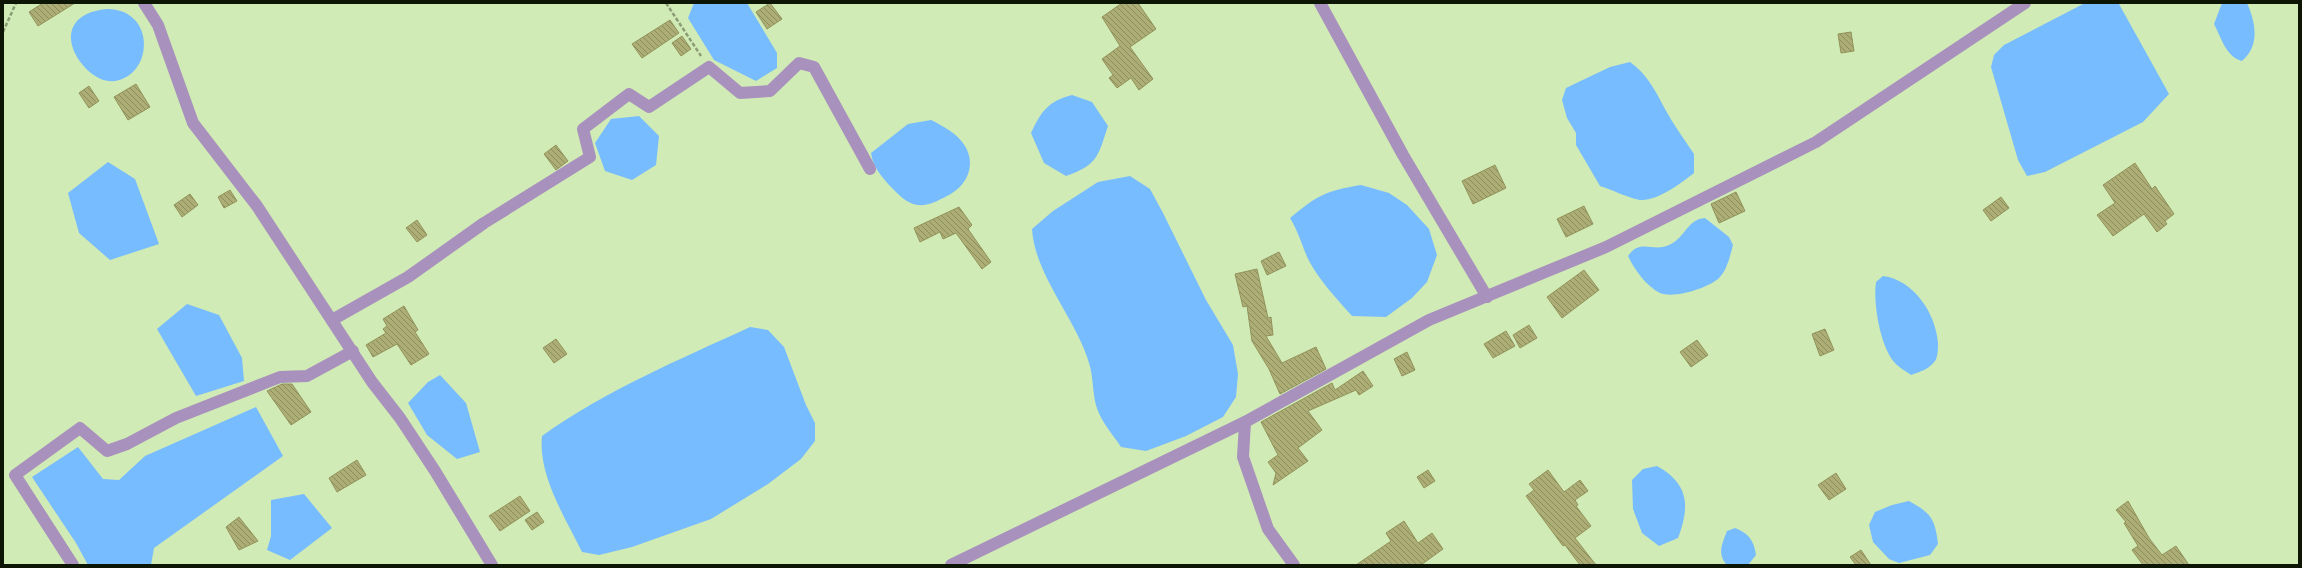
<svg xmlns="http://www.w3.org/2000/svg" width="2302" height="568" viewBox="0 0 2302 568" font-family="Rubik,sans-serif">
  <defs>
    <pattern id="building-back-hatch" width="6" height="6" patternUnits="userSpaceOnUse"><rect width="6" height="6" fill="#adae75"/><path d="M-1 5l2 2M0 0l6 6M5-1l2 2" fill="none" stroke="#8b8d5e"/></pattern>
  </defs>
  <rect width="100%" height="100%" fill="#d1ebb6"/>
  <g fill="#77bcfe">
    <polygon points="694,3 747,3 777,53 777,68 756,81 714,60 688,18"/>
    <polygon points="2085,3 2119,4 2169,94 2143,122 2045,172 2027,176 2018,160 1991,67 1994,55 2004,45"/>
    <path d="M2222 3H2247C2256 23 2260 46 2242 61 2226 57 2221 37 2214 24Z"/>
    <path d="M107 9C156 9 154 75 115 81 84 86 38 16 107 9Z"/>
    <path d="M1630 62C1647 74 1655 90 1665 109 1673 124 1684 139 1694 154V173C1681 183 1659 200 1642 200 1632 200 1611 189 1600 186L1576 145V133L1567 118 1562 100 1566 88 1610 67Z"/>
    <path d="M1072 95 1092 102 1108 126C1098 156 1098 165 1066 176L1044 163 1031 133C1041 112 1048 101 1072 95Z"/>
    <polygon points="639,116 659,136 656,165 632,180 605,171 595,143 611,119"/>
    <path d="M931 120C943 126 958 134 965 146 977 166 966 187 947 196 937 201 929 206 918 205 907 204 898 194 890 186 881 176 873 167 871 153L908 124Z"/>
    <polygon points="108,162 135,179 159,244 110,260 79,233 68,193"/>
    <path d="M1130 176 1150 189 1163 213 1206 300 1233 345 1238 374 1236 397 1223 417 1186 436 1146 451 1121 447C1114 436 1103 424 1098 411 1092 397 1094 378 1089 363 1076 318 1035 276 1032 229L1053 211 1098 182Z"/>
    <path d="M1361 185 1389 193 1407 205 1429 229 1437 255 1427 282 1412 298 1386 317 1352 316C1336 298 1319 280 1308 259 1302 245 1298 231 1290 218 1318 195 1325 191 1361 185Z"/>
    <path d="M1705 218 1729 237 1733 245C1730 256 1727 271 1718 279 1707 288 1674 299 1660 293 1646 286 1634 269 1628 256 1641 237 1653 254 1671 244 1685 237 1688 219 1705 218Z"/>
    <path d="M1883 276C1914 280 1936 314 1938 343 1938 348 1938 357 1935 361 1929 369 1920 372 1911 375 1906 371 1898 367 1894 362 1880 345 1873 303 1876 282Z"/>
    <polygon points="187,304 219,315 242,358 244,381 196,396 157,329"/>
    <path d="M750 327 768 330 784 347 806 405 815 423V441L801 459 768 484 711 519 632 547 599 555 582 552C565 517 538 476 542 436 606 390 679 360 750 327Z"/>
    <polygon points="440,375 466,403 480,452 457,459 427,435 408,403 428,382"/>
    <polygon points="256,407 283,456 154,548 151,565 88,565 76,543 32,477 78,447 103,479 119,480 145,456"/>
    <path d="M1657 466C1689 484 1690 506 1678 538L1659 546 1642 533 1633 509 1632 480 1643 469Z"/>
    <polygon points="304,494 332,528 290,560 267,550 271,536 271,500"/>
    <path d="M1909 501C1931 513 1935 519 1938 544L1930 555 1899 563 1889 559 1873 542 1869 525 1875 512 1892 505Z"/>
    <path d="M1735 528C1748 533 1754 540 1756 555L1748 565H1727C1717 554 1722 544 1727 531Z"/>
  </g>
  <g fill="url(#building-back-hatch)" stroke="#92935b">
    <polygon points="43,3 75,3 38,26 29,12"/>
    <polygon points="770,3 782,19 767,29 756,12"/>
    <polygon points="1122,3 1138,3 1156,29 1130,47 1153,79 1139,90 1131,78 1117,88 1109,78 1113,75 1102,59 1120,46 1102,17"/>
    <polygon points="670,20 679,33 642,58 632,44"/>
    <polygon points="1851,32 1854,51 1841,53 1838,34"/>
    <polygon points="682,36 691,49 681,56 672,43"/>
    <polygon points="136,84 150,107 128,120 114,97"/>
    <polygon points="89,86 99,101 89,108 79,93"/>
    <polygon points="556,145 568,161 556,170 544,154"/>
    <polygon points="2135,163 2152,189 2155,186 2174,214 2165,221 2167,224 2157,232 2144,214 2113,236 2097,215 2115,203 2103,185"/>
    <polygon points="1495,165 1506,188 1473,204 1462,181"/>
    <polygon points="230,190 237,201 224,208 218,197"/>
    <polygon points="1736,192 1745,211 1719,223 1711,204"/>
    <polygon points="190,194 198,205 182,217 174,205"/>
    <polygon points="2001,197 2009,208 1991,221 1983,210"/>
    <polygon points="1584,206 1593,224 1566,237 1557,219"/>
    <polygon points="959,207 972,225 968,229 991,262 982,269 956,233 943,239 940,232 920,242 914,228"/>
    <polygon points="417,220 427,235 417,242 406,228"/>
    <polygon points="1279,252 1286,266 1267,275 1261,261"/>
    <polygon points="1257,269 1268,318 1271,317 1273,335 1266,336 1282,363 1316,347 1326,369 1280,394 1269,369 1252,341 1247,306 1243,307 1235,274"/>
    <polygon points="1584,270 1599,290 1562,318 1547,297"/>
    <polygon points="404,306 418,330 415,332 429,354 411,365 397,344 373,357 366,345 386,333 383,329 387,326 383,319"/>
    <polygon points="1529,325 1537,338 1520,348 1513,335"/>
    <polygon points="1825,329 1834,350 1820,356 1812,334"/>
    <polygon points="1506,331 1515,346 1493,358 1484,344"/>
    <polygon points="556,339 567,354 554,363 543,348"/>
    <polygon points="1697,340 1708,355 1691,367 1680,352"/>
    <polygon points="1407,352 1415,370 1402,376 1394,359"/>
    <polygon points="1363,371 1373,386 1359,395 1356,390 1308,411 1322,430 1298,448 1308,461 1273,485 1276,473 1268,462 1278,455 1261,422 1332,383 1335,390"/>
    <polygon points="282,384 292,384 311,412 291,425 267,391"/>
    <polygon points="357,460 366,475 337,492 329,478"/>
    <polygon points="1428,470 1435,481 1424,488 1417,477"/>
    <polygon points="1548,470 1564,492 1580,480 1588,491 1575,500 1578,505 1576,506 1591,526 1575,538 1596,565 1580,565 1565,545 1563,546 1526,496 1534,490 1529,484"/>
    <polygon points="1836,473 1846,489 1829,500 1818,485"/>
    <polygon points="520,496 530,511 500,531 489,516"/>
    <polygon points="2128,501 2149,538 2162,555 2176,546 2189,565 2143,565 2132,550 2138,546 2124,523 2126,522 2116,510"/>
    <polygon points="537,512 544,522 532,530 525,520"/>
    <polygon points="239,517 258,541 239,550 226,527"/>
    <polygon points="1404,521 1418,543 1432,533 1443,549 1421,565 1356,565 1391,541 1386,533"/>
    <polygon points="1861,550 1871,565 1856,565 1850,557"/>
  </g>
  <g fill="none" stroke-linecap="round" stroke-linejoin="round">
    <g stroke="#8a9d75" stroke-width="2.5" stroke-dasharray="4 2" stroke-linecap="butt">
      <polyline points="666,3 701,56"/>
      <polyline points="3,32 16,3"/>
    </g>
    <g stroke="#a891bc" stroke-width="12">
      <polyline points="144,3 158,25 193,123 257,206 372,382 400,418 435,471 492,565"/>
      <polyline points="1320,3 1403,155 1487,297"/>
      <polyline points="332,320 408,277 484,223 590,157 583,129 629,94 649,107 709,67 740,93 770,91 799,63 814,67 870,169"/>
      <polyline points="1245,422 1243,457 1268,529 1294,565"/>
      <polyline points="73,565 15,475 80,428 107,451 127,444 176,418 280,377 307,376 353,351"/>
      <polyline points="951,565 1245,422 1429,320 1606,247 1816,142 2025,3"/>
    </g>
  </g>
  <rect width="2302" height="568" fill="none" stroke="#0d1604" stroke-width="8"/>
</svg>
